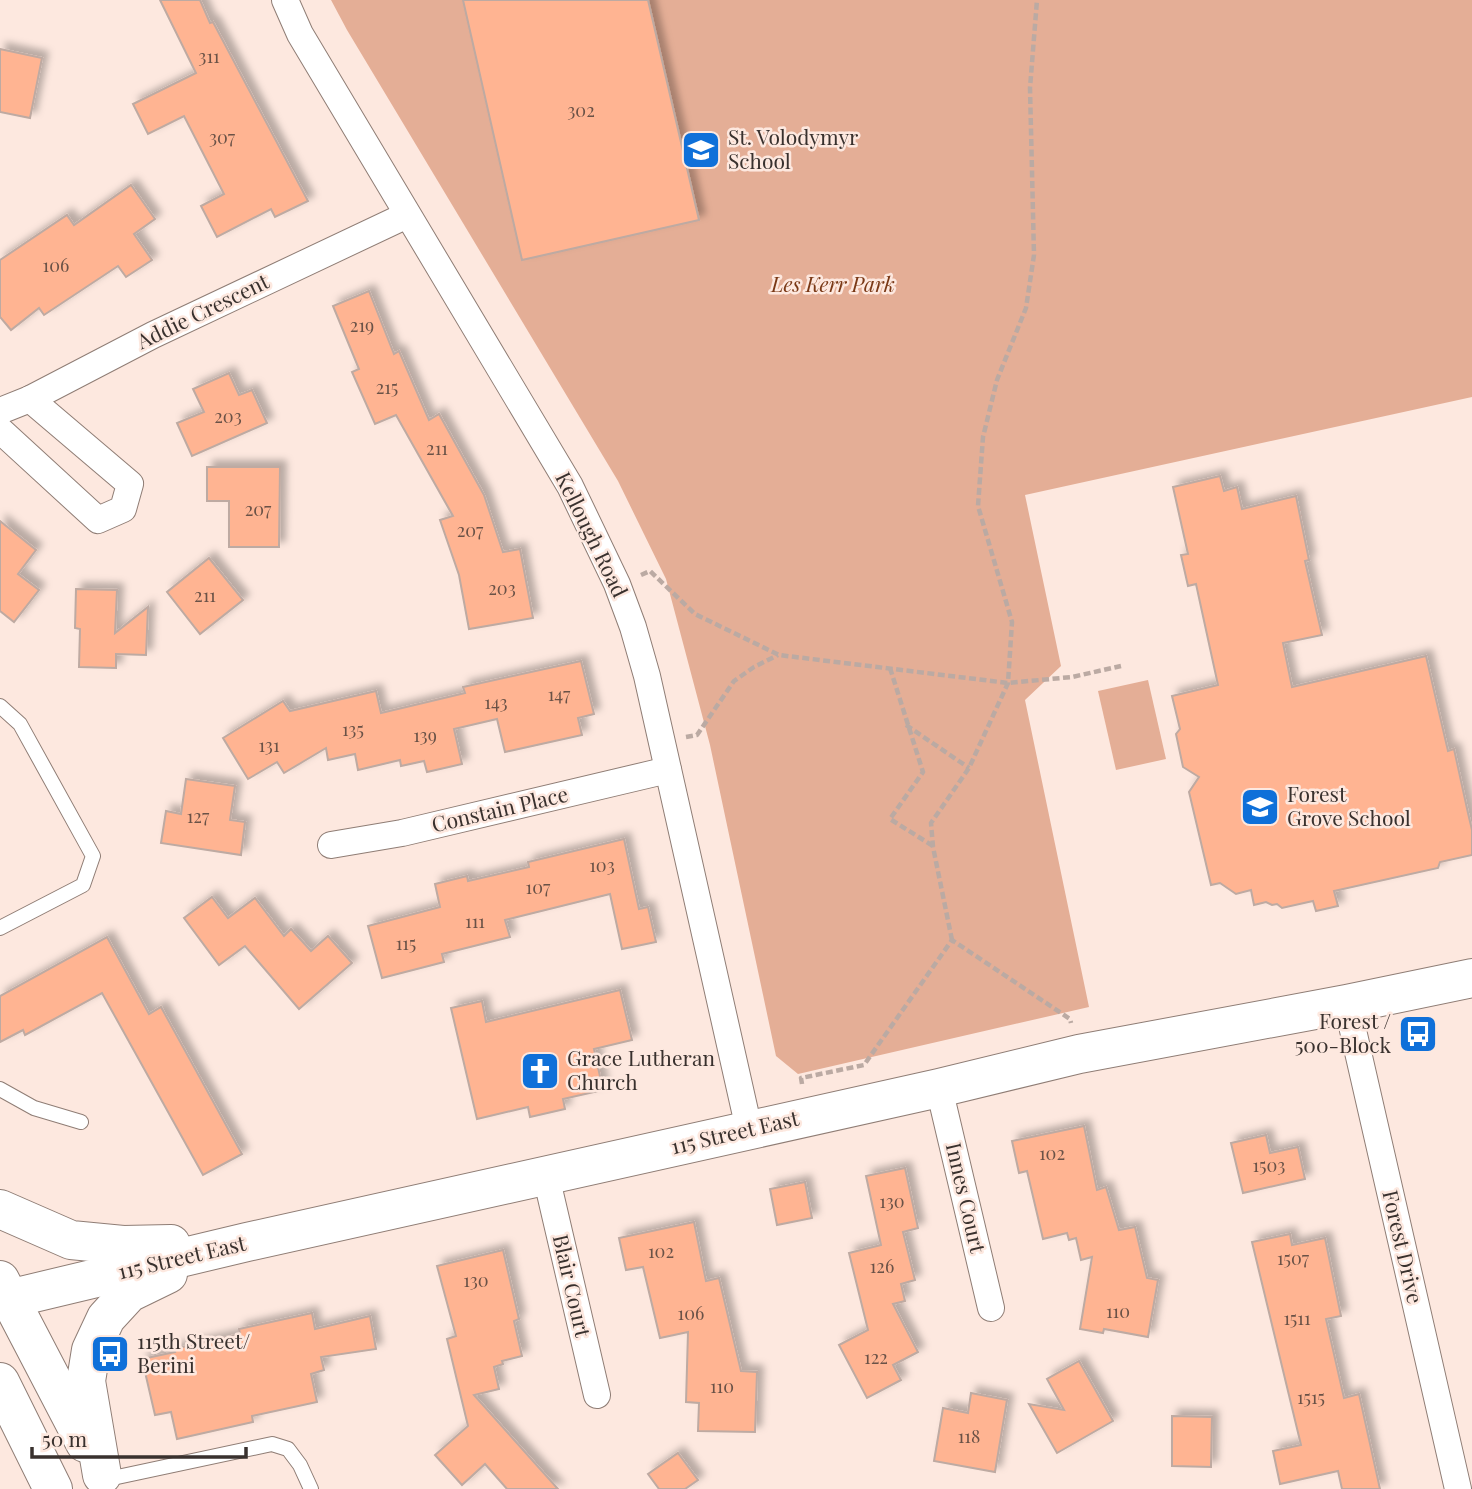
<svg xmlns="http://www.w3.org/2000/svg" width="1472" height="1489" viewBox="0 0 1472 1489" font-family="'Playfair Display',serif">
  <defs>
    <filter id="shadow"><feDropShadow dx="6" dy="-6" stdDeviation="3.5" flood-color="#0004"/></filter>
  </defs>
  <rect width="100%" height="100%" fill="#fde8df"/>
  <g fill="#e4ae96">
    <polygon points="331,0 1472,0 1472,397 1025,495 1061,666 1025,700 1089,1007 798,1074 776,1056 710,745 666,579 618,481 347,30"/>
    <polygon points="1148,680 1166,759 1116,770 1098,691"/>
  </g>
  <g fill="#ffb492" stroke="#beaaa2" stroke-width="2" filter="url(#shadow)">
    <polygon points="160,0 200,0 210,23 213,22 308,201 275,217 271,209 217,237 201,206 224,194 184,116 148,134 133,104 196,73"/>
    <polygon points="463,0 648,0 699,220 522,260"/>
    <polygon points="0,49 42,58 30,118 0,112"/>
    <polygon points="131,185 155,219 134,234 152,260 126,277 118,266 44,315 39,308 11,330 0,317 0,260 67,215 74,225"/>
    <polygon points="369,291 394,354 399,351 429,420 439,414 484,495 503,552 520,549 533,618 469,629 459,575 440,520 453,516 396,415 375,424 352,372 359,369 333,306"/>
    <polygon points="229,373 239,395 252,390 267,423 192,456 177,423 204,412 193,389"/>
    <polygon points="207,467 280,467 279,547 229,547 229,501 207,501"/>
    <polygon points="1220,476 1224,491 1237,487 1242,509 1296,496 1309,560 1305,561 1322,635 1283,643 1292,687 1426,656 1448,751 1454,749 1468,813 1472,830 1472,855 1440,862 1438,868 1334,891 1338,906 1316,911 1313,901 1282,908 1277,904 1272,905 1266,902 1254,905 1251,890 1236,894 1220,883 1211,885 1189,792 1199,777 1183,767 1176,734 1180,729 1172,696 1218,685 1196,584 1188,586 1181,555 1188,554 1173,487"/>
    <polygon points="0,521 36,550 18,574 39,590 14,622 0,611"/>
    <polygon points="209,558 243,600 200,634 167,592"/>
    <polygon points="76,589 117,590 115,633 148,607 146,655 116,654 116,668 79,667 80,629 75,628"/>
    <polygon points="581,661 594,714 578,718 582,735 505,752 497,719 454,729 462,764 427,772 424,761 401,766 400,760 358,770 355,754 328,760 326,748 284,773 277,762 248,779 223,738 283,701 290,711 376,691 381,713 465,693 463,687"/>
    <polygon points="186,779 235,786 230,820 245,822 241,855 161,843 166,811 181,814"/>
    <polygon points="624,839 639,909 648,907 656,942 622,949 610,894 505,920 510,937 442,954 444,962 382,978 368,926 440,907 435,884 467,876 468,881 529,867 528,862"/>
    <polygon points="212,897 228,918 255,898 284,936 291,929 311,951 328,936 352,963 299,1009 245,946 219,965 184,918"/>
    <polygon points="107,937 149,1014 161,1007 242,1154 203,1175 102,993 25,1035 23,1030 0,1042 0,996"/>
    <polygon points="620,990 632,1040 594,1049 603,1090 563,1099 565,1109 530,1117 528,1107 477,1119 451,1008 482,1001 486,1022"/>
    <polygon points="1084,1126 1097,1190 1106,1187 1119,1230 1135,1227 1147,1278 1158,1280 1148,1337 1104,1329 1103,1333 1080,1329 1092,1257 1081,1260 1076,1238 1069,1240 1067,1233 1043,1239 1027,1171 1019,1173 1012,1141"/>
    <polygon points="1266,1135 1270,1153 1298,1147 1305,1179 1243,1193 1231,1143"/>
    <polygon points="905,1168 918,1228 903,1232 915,1280 901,1284 905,1301 893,1304 918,1352 893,1365 901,1380 867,1398 839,1345 868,1330 849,1253 881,1245 866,1176"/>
    <polygon points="805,1182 812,1218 777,1225 770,1189"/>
    <polygon points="694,1222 706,1281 719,1278 741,1371 757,1372 755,1432 698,1431 699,1403 686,1402 688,1332 660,1338 643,1267 626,1270 619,1238"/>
    <polygon points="1290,1234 1292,1245 1325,1238 1341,1316 1326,1319 1344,1398 1359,1394 1380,1489 1342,1489 1338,1471 1280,1484 1273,1451 1301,1445 1252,1242"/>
    <polygon points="503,1250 519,1319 514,1321 522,1356 502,1361 503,1364 494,1367 499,1389 474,1395 558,1489 507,1489 485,1464 462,1485 435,1455 468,1426 447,1339 456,1336 437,1266"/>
    <polygon points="312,1313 315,1329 370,1316 376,1349 321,1357 324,1370 311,1374 317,1402 252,1416 253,1422 177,1439 171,1412 155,1415 142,1359 175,1352 174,1349 240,1334 239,1329"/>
    <polygon points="1079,1361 1113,1421 1057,1453 1029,1404 1064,1410 1047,1379"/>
    <polygon points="971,1393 1007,1400 995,1472 934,1461 943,1408 968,1413"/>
    <polygon points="1172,1416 1212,1417 1211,1467 1172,1466"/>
    <polygon points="678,1453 698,1480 685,1489 659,1489 648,1474"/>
  </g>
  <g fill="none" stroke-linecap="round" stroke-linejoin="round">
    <g stroke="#8f7d75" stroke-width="16">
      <g id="lane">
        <polyline points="0,706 20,724 93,856 83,885 0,928"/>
        <polyline points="0,1089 34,1108 81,1122"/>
        <polyline points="108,1479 272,1444 288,1449 300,1465 311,1489"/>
      </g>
    </g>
    <g stroke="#8f7d75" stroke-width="28">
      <g id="street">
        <polyline points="285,0 300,34 570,486 617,584 633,627 647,676 749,1129"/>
        <polyline points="0,411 30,399 153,335 407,215"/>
        <polyline points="0,430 98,520 123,509 130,484 30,399"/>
        <polyline points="331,845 402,833 668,770"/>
        <polyline points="1347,1004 1458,1489"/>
        <polyline points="939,1088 991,1308"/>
        <polyline points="546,1176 597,1395"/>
      </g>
    </g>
    <g stroke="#8f7d75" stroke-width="40">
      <g id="secondary">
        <polyline points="0,1209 71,1240 123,1245 171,1244"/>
        <polyline points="0,1280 85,1443"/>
        <polyline points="0,1301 247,1242 939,1088 1079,1054 1347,1004 1472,978"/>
        <polyline points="0,1382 53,1489"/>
        <polyline points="102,1475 86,1381 91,1350 106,1318 129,1293 168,1274"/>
      </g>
    </g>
    <g stroke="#bbaaa3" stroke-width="4.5" stroke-dasharray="7 3.5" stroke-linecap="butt">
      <polyline points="641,575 650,571 695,614 779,655 1008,683 1072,677 1121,666"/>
      <polyline points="890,668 923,772 890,819 933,846"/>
      <polyline points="906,725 969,768"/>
      <polyline points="686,737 697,735 734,681 754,667 778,655"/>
      <polyline points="952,940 933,847 931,823 969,768 1008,683 1012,622 978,506 983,437 997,380 1026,308 1034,255 1030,88 1037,0"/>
      <polyline points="802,1084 801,1078 864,1065 952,940 1070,1019 1071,1023"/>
    </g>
    <use href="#lane" stroke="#fff" stroke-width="14"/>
    <use href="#street" stroke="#fff" stroke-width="26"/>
    <use href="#secondary" stroke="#fff" stroke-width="38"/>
  </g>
  <defs>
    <g id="school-square" transform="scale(2.0125)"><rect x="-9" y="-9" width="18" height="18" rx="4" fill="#0f70d9" stroke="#fde8df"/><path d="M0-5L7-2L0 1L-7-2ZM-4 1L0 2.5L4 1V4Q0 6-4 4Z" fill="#fff"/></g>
    <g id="bus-square" transform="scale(2.0125)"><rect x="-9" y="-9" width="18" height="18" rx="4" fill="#0f70d9" stroke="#fde8df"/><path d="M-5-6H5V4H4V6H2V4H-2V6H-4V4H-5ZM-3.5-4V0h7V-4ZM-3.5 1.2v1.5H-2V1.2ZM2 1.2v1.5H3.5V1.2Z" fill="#fff"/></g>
    <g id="church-square" transform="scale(2.0125)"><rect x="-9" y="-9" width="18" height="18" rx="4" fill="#0f70d9" stroke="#fde8df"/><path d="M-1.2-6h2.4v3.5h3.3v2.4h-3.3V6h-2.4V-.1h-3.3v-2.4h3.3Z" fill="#fff"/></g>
  </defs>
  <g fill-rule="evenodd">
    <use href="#school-square" x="701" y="150"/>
    <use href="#school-square" x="1260" y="807"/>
    <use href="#bus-square" x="1418" y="1034"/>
    <use href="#church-square" x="540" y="1071"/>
    <use href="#bus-square" x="110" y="1354"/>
  </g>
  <g text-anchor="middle" stroke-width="5" stroke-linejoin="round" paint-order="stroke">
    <g font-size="18" fill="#6a5247">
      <text x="209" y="63">311</text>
      <text x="581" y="117">302</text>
      <text x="222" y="144">307</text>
      <text x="56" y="272">106</text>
      <text x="362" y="332">219</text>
      <text x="387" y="394">215</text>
      <text x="228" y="423">203</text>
      <text x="437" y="455">211</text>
      <text x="258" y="516">207</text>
      <text x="470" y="537">207</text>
      <text x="502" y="595">203</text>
      <text x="205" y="602">211</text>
      <text x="559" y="701">147</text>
      <text x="496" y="709">143</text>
      <text x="353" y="736">135</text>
      <text x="425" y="742">139</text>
      <text x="269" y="752">131</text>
      <text x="198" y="823">127</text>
      <text x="602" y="872">103</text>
      <text x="538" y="894">107</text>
      <text x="475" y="928">111</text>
      <text x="406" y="950">115</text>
      <text x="1052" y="1160">102</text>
      <text x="1269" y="1172">1503</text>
      <text x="892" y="1208">130</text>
      <text x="661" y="1258">102</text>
      <text x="1293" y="1265">1507</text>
      <text x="882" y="1273">126</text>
      <text x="476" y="1287">130</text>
      <text x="1118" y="1318">110</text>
      <text x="691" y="1320">106</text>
      <text x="1297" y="1325">1511</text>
      <text x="876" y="1364">122</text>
      <text x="722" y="1393">110</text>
      <text x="1311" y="1404">1515</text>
      <text x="969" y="1443">118</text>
    </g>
    <g font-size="21" fill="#39312e" stroke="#fde8df" text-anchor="start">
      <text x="728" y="145">St. Volodymyr<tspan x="728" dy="24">School</tspan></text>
      <text x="1287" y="802">Forest<tspan x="1287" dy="24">Grove School</tspan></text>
      <text x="1391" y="1029" text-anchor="end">Forest /<tspan x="1391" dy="24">500-Block</tspan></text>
      <text x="567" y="1066">Grace Lutheran<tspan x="567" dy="24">Church</tspan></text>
      <text x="137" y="1349">115th Street/<tspan x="137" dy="24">Berini</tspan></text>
    </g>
    <g font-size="21" font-style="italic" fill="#7a3815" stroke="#fde8df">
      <text x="833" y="292">Les Kerr Park</text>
    </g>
    <g font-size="21" fill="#39312e" stroke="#fde8df">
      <text transform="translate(203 312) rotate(-26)" y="7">Addie Crescent</text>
      <text transform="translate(591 535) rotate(64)" y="7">Kellough Road</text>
      <text transform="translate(500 810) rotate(-13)" y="7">Constain Place</text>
      <text transform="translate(735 1133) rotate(-13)" y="7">115 Street East</text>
      <text transform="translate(965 1198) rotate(77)" y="7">Innes Court</text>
      <text transform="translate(1402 1247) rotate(77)" y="7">Forest Drive</text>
      <text transform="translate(182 1258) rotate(-13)" y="7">115 Street East</text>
      <text transform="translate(571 1286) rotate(77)" y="7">Blair Court</text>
    </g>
  </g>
  <path d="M32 1447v10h214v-10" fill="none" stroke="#39312e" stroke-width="3.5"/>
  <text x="42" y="1447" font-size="21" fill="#39312e" stroke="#fde8df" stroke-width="5" paint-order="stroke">50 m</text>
</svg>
